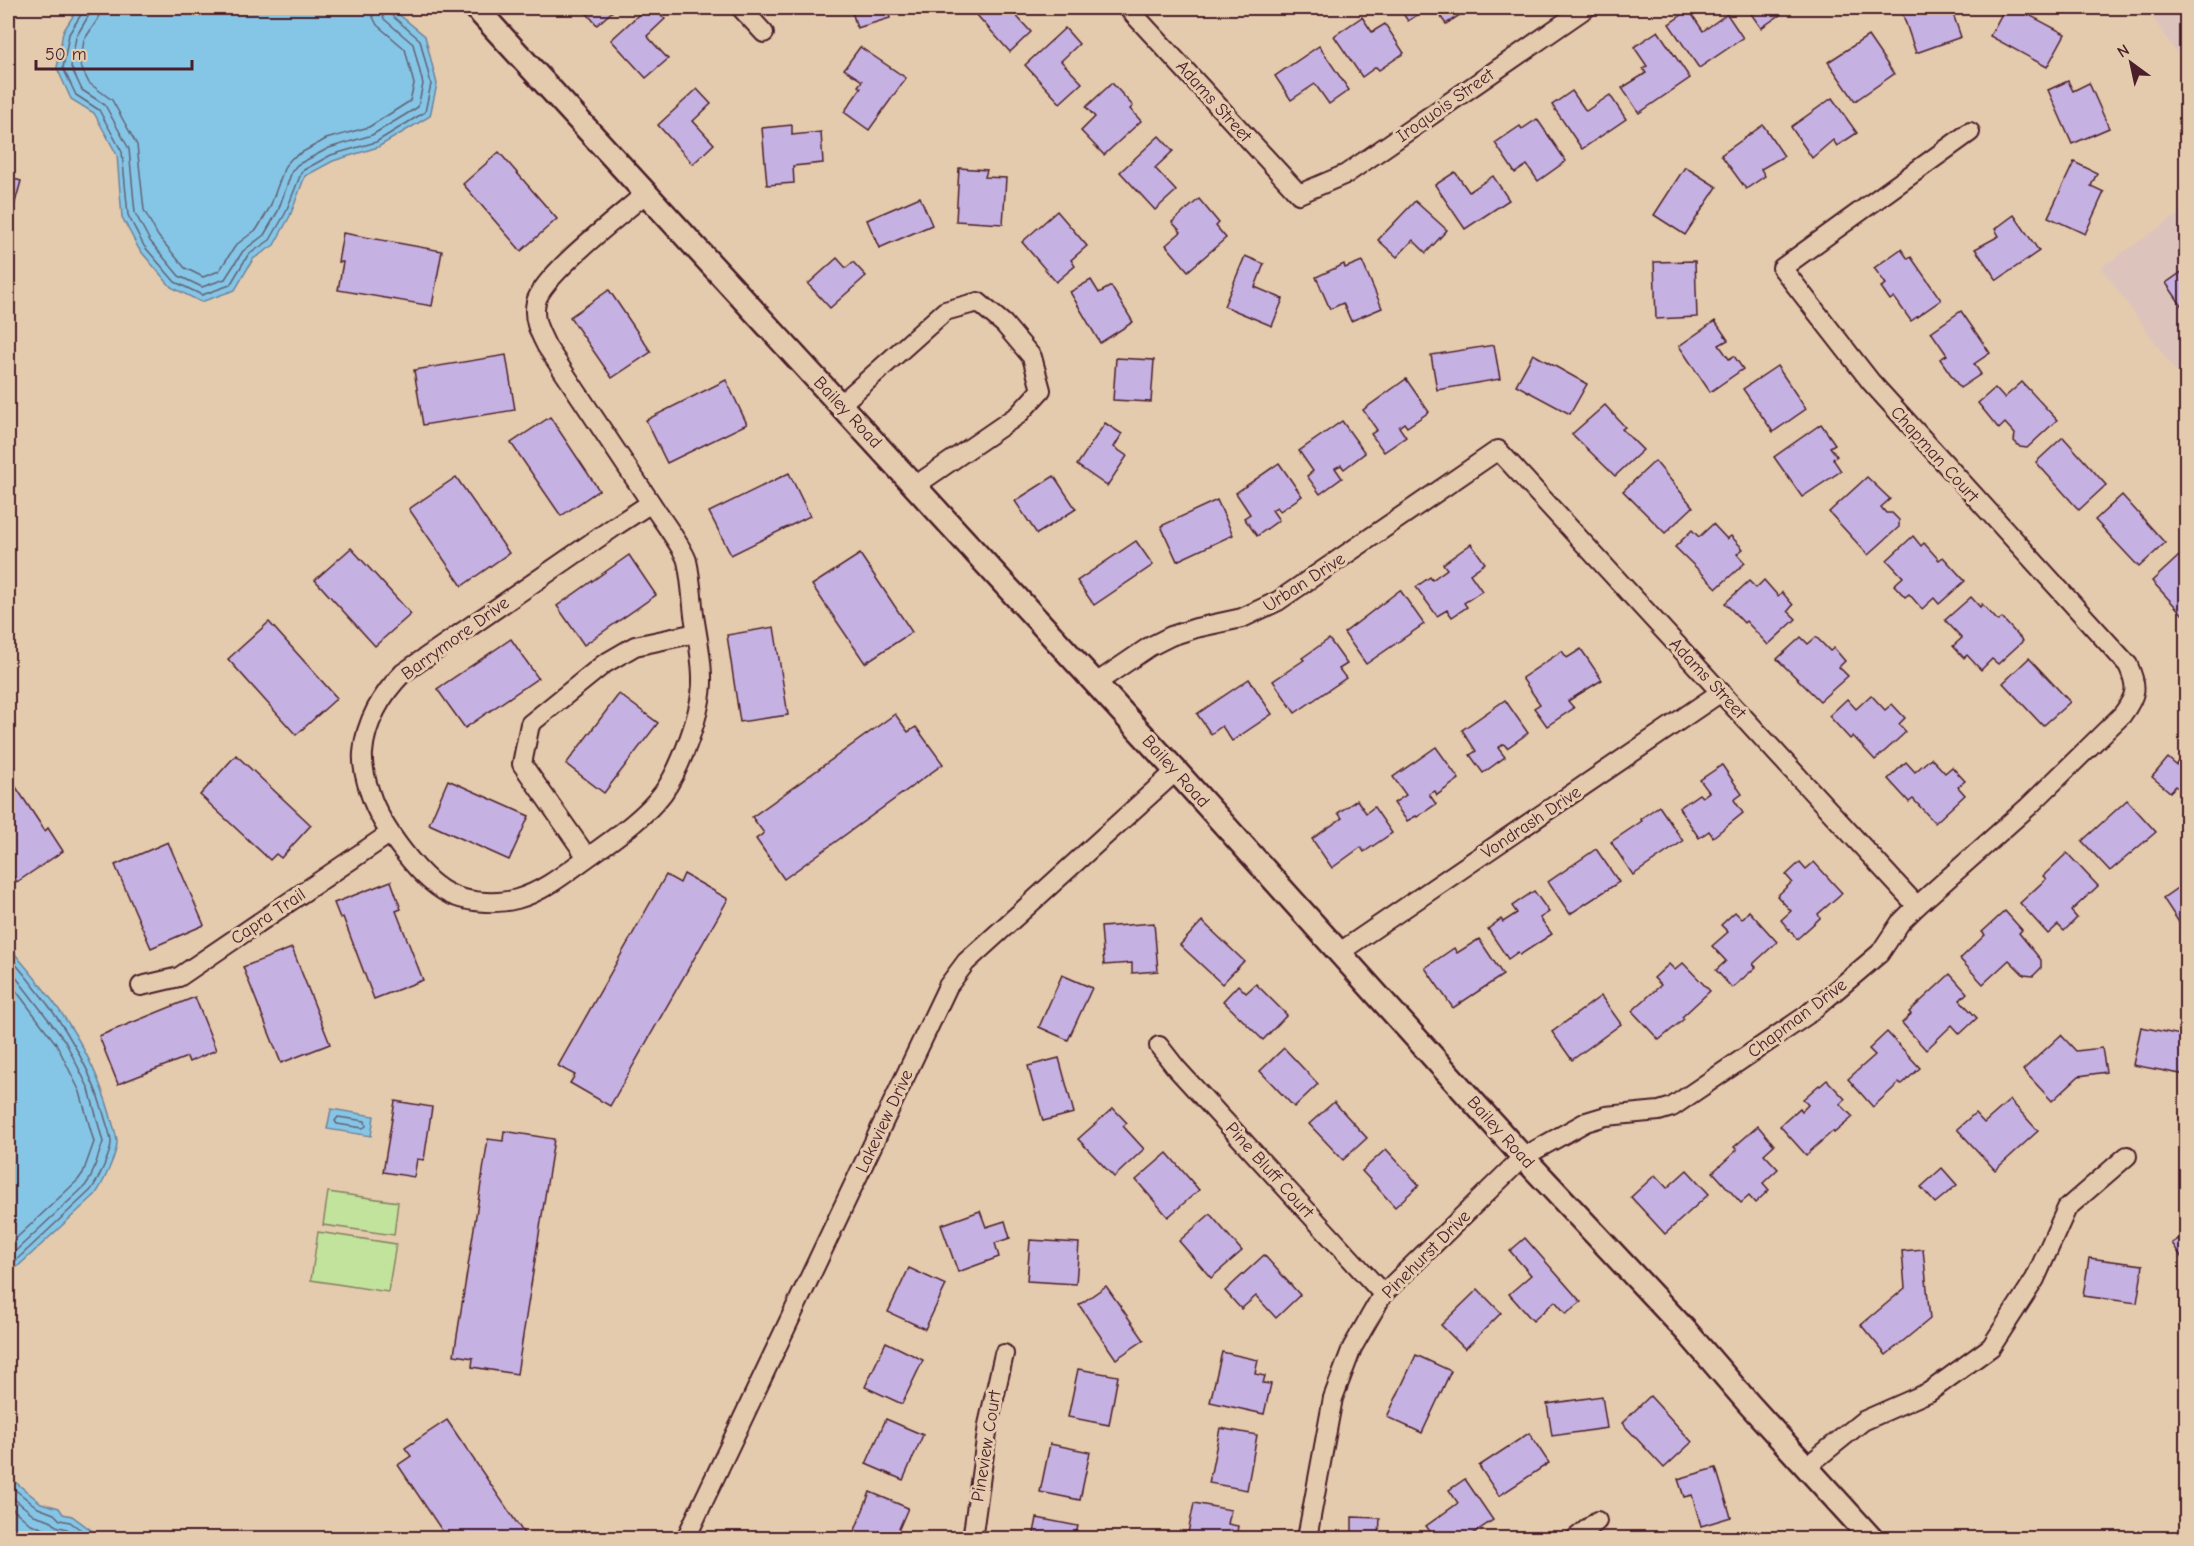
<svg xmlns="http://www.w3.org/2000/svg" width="2194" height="1546" viewBox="0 0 2194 1546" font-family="'Comic Neue',sans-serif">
  <rect width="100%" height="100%" fill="#e5cbad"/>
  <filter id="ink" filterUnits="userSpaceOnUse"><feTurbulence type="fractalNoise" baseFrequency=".0167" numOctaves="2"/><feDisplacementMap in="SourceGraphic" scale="12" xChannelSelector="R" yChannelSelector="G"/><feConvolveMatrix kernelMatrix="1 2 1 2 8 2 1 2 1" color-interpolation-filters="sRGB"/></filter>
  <g filter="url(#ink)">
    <g fill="#dcc4bd">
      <polygon points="2146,8 2186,8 2186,67"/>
      <polygon points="2186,209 2186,386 2101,267"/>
    </g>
    <g fill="#c1e39c" stroke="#868164" stroke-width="1.5">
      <polygon points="328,1192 398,1202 394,1235 323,1225"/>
      <polygon points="318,1232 396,1244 388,1292 311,1280"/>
    </g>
    <g fill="#85c6e6" stroke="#6d839b" stroke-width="1.5">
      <polygon points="78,8 391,8 425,36 437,84 430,116 378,147 333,161 305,176 290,216 274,245 253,259 235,290 201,302 171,287 139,249 122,217 117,155 94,113 71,99 57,68 63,32"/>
      <path d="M8 946C54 999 90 1045 110 1114 112 1123 116 1132 117 1141 118 1152 102 1186 95 1195L15 1269 8 1287Z"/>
      <polygon points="331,1109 374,1116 371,1136 327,1129"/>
      <polygon points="8,1476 41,1503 59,1508 63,1514 72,1516 102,1538 8,1538"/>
    </g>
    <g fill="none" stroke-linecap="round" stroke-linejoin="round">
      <g stroke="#626276" stroke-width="1.5">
        <polyline points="83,8 82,13 69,34 63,68 76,95 99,110 122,152 128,215 144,246 175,282 202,295 230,285 248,255 270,240 285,214 302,171 331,155 376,142 425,112 431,84 420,40 390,14 388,8"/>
        <polyline points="91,8 89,15 76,37 71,67 82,90 105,105 129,149 135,213 150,241 179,276 202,287 225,279 243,251 264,235 278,211 292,171 297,165 329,148 372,135 418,107 423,84 413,44 384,19 380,8"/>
        <polyline points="100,8 98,19 84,40 80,65 89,83 112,100 137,145 144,210 158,236 185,268 203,277 219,271 236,245 257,229 270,207 285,166 292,158 326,139 369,127 410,101 414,84 405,49 377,25 373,17 371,8"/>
        <path d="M8 955C50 1004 86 1052 104 1115 106 1123 110 1132 111 1141 112 1151 97 1183 90 1191L11 1265 8 1272"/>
        <polyline points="8,967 65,1041 89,1089 103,1142 91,1177 85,1186 8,1258"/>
        <polyline points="8,980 57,1045 80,1092 94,1142 83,1173 78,1180 8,1246"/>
        <polygon points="338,1117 365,1121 366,1126 363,1128 337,1124 335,1121"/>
        <polyline points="8,1484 38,1508 54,1514 60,1520 70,1522 92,1538"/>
        <polyline points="8,1494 34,1515 50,1520 56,1526 67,1529 80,1538"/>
        <polyline points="8,1505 29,1523 65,1538"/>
      </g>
    </g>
    <g fill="#c6b2e2" stroke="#4a1f2b" stroke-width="1.5">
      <polygon points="582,8 616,8 597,25"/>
      <polygon points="646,8 654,8 665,19 647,36 668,59 646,78 611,40"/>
      <polygon points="851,8 887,8 890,18 857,28"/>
      <polygon points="981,8 1012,8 1010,9 1031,32 1010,52 975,13"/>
      <polygon points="1399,8 1428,8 1408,21"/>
      <polygon points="1434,8 1463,8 1466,11 1446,24"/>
      <polygon points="1747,8 1790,8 1761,28"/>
      <polygon points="1906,8 1951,8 1961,37 1916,53 1901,9"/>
      <polygon points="2005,8 2016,8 2065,34 2047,67 1990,36"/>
      <polygon points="1689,10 1703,31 1727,14 1743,38 1699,68 1669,24"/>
      <polygon points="1362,17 1372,32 1385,24 1404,53 1379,70 1376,67 1362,77 1334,36"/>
      <polygon points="1065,28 1079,44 1061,61 1082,83 1060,103 1025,65"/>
      <polygon points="1658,31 1690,78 1639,113 1622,88 1646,73 1643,69 1647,66 1634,47"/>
      <polygon points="1868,36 1894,74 1855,101 1828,62"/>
      <polygon points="1319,46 1349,90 1329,104 1315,84 1291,100 1275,76"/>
      <polygon points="860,47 906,78 869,130 844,112 861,88 858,86 862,81 844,69"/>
      <polygon points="2068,81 2073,91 2089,83 2109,128 2072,144 2048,90"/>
      <polygon points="1112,83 1133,106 1130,109 1141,121 1104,155 1081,131 1095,117 1086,107"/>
      <polygon points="697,89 711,104 693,121 714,144 693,164 658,125"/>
      <polygon points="1572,91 1586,111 1610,95 1626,119 1582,149 1552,105"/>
      <polygon points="1832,98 1857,133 1837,146 1833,140 1812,158 1791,127"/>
      <polygon points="1537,119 1566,161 1538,181 1527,165 1515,173 1495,143 1520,126 1522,129"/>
      <polygon points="792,125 792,135 821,132 823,163 793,166 794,183 767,185 762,128"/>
      <polygon points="1763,125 1784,156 1761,169 1765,176 1746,189 1721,155"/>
      <polygon points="1159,136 1173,151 1155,168 1176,191 1155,210 1120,172"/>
      <polygon points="499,152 557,219 521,251 463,184"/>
      <polygon points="2074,162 2097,173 2091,186 2104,192 2085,234 2048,217"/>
      <polygon points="1685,167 1717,187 1685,235 1654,215"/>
      <polygon points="959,168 987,170 985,177 1006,178 1003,224 956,221"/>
      <polygon points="1455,172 1469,192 1493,176 1509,200 1465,229 1435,185"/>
      <polygon points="8,177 21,181 8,228"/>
      <polygon points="920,197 932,225 879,248 867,220"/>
      <polygon points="1199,199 1219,223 1216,226 1226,238 1188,271 1166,245 1181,232 1172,222"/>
      <polygon points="1415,201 1447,230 1426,253 1413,240 1397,257 1378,240"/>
      <polygon points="1057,211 1087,246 1071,260 1075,266 1056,282 1022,242"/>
      <polygon points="2014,215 2039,251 1997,280 1975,249 1999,236 1995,229"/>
      <polygon points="343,233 442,251 432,306 338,290 343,262 338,262"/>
      <polygon points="1901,249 1908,259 1911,257 1941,300 1911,321 1894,297 1890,300 1881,287 1886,284 1874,268"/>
      <polygon points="1245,256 1264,264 1255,287 1283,299 1272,326 1224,306"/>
      <polygon points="837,258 846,268 853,262 866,276 830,308 808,284"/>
      <polygon points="1362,261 1382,308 1351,321 1343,303 1330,309 1316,277 1344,264 1345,268"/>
      <polygon points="1695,261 1697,317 1656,319 1654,262"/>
      <polygon points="2186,269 2186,312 2166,283"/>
      <polygon points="1091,280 1099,293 1111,286 1133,322 1100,343 1070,292"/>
      <polygon points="609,290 651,352 612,378 570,317"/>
      <polygon points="1961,311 1990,353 1974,364 1981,374 1960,388 1940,359 1947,355 1931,332"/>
      <polygon points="1715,321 1728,340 1719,345 1729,359 1734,356 1743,369 1710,392 1679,346"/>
      <polygon points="1494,345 1500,379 1437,390 1431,355"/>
      <polygon points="1533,354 1587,384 1570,414 1516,385"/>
      <polygon points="506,355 515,410 423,425 414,370"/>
      <polygon points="1116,358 1154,360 1151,402 1113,400"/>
      <polygon points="1777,366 1806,409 1773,432 1743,389"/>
      <polygon points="1406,379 1429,412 1407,427 1404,423 1399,427 1406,437 1384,452 1371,434 1377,430 1363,410"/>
      <polygon points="726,380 747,424 667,463 646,420"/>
      <polygon points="2022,382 2057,420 2027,448 2020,447 2014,441 2015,434 2005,423 1999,429 1978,403 1995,388 2004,398"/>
      <polygon points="1605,405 1625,427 1622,429 1643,450 1615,476 1572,434"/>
      <polygon points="550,417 599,490 561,516 511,443"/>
      <polygon points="1342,421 1365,453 1344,469 1341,465 1335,468 1342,478 1320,494 1307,476 1313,471 1299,451"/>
      <polygon points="1105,423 1122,434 1114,447 1127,456 1107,486 1077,465"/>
      <polygon points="1821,424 1835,444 1830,447 1837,456 1833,459 1841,471 1802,497 1774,457"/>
      <polygon points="2063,437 2106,485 2079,510 2036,462"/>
      <polygon points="1655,461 1693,507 1665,533 1623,491"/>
      <polygon points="1279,463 1302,496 1280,511 1277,507 1272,510 1279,520 1257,536 1244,518 1250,514 1236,493"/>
      <polygon points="789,473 810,516 731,555 709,512"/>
      <polygon points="1054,476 1076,509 1037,534 1015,501"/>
      <polygon points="456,477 509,553 462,586 409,509"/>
      <polygon points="1867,477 1890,499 1881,507 1886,513 1892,513 1899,520 1899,527 1868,555 1829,512"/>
      <polygon points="2122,495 2165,543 2139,567 2095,520"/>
      <polygon points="1217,500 1233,535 1177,561 1161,526"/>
      <polygon points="1713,524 1727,539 1731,536 1743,549 1737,554 1745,563 1717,588 1675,547 1692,530 1699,537"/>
      <polygon points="1913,536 1921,546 1924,543 1939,560 1943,557 1965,581 1939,604 1934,598 1922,609 1909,594 1905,597 1894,585 1903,577 1887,560"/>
      <polygon points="1136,541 1153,565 1094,605 1077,581"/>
      <polygon points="1471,544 1485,563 1470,574 1482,591 1464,603 1467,607 1452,617 1447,610 1437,616 1416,587 1430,577 1432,580 1447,569 1443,564"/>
      <polygon points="351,548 411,614 375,646 315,580"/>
      <polygon points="860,554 912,632 865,663 812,585"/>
      <polygon points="629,555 656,595 584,645 557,606"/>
      <polygon points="2179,556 2186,564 2186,618 2152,581"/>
      <polygon points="1764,580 1778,596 1782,592 1793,605 1788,611 1796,619 1768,645 1746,621 1744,623 1725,603 1749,581 1756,588"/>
      <polygon points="1400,590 1424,624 1366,664 1344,633"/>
      <polygon points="1971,597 1980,607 1982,604 1998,621 2002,618 2023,641 1998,664 1992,659 1981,670 1967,655 1964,658 1953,646 1962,638 1945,620"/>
      <polygon points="269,622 337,698 296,735 228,659"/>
      <polygon points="774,627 788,715 740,722 727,635"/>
      <polygon points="1801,637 1808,644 1816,637 1830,651 1834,648 1845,661 1839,667 1848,676 1820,701 1777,659"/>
      <polygon points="511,639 538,678 465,728 437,689"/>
      <polygon points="1329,639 1347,664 1339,669 1346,678 1295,713 1273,681 1304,660 1302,658"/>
      <polygon points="1581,649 1602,680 1568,701 1574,708 1547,726 1534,708 1540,704 1522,678 1562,651 1567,658"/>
      <polygon points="2029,658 2070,702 2043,726 2003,683"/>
      <polygon points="1249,679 1272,714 1232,741 1222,726 1211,734 1197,714"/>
      <polygon points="619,694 658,723 604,793 566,764"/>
      <polygon points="1871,695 1885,710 1892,704 1905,718 1899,724 1906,732 1875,760 1853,736 1850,739 1829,716 1847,699 1856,709"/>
      <polygon points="1505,700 1528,733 1507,748 1504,744 1498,748 1505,757 1483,773 1470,755 1476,751 1462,730"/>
      <polygon points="895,714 908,732 916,727 943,764 784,879 756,839 764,833 752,817"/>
      <polygon points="1436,747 1459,779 1437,795 1435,791 1429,794 1436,804 1417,817 1416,816 1407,821 1394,803 1406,795 1393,777"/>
      <polygon points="2186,754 2186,795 2176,786 2170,792 2152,777 2168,758 2176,765"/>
      <polygon points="236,755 311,825 281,858 276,854 270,860 200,795"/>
      <polygon points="1931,758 1945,773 1952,767 1965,781 1958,787 1965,795 1935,823 1913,799 1909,802 1888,779 1906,762 1915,772"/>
      <polygon points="1722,765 1742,794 1734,800 1743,813 1713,837 1709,831 1699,838 1679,808 1699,794 1702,797 1709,792 1700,780"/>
      <polygon points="8,775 45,831 48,828 63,851 17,882 8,867"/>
      <polygon points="448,780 529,816 509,860 429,824"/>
      <polygon points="1357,800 1366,813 1374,807 1392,833 1364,852 1361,847 1332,868 1312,839 1342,818 1338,813"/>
      <polygon points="2127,800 2156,832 2110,871 2082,841"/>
      <polygon points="1659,806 1683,841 1633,875 1611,842 1642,821 1640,819"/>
      <polygon points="168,842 204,925 151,948 115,865"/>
      <polygon points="1596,849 1619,882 1570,914 1548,882"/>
      <polygon points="2067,853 2098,886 2071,911 2077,918 2064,931 2058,925 2048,934 2020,903 2046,879 2043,876"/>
      <polygon points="1800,862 1806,869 1814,862 1842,893 1818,914 1820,918 1797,939 1781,920 1791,911 1777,896 1792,882 1786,875"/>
      <polygon points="684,874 728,899 610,1106 570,1083 575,1075 558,1066 666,875 680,883"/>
      <polygon points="391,881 401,909 396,911 423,980 374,999 343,917 340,918 334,903"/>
      <polygon points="2186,882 2186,933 2163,898"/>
      <polygon points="1534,891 1549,912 1540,918 1552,934 1520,955 1518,952 1508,959 1488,929 1501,919 1503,922 1517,913 1512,906"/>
      <polygon points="1749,911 1777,942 1753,964 1756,967 1732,988 1716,970 1726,961 1712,946 1728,932 1721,925 1735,912 1742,919"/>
      <polygon points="2005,911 2022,930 2019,933 2041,960 2041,968 2033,976 2024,975 2009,960 1983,984 1960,959 1985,935 1982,932"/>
      <polygon points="1202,921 1244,961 1222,984 1180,945"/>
      <polygon points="1154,923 1158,971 1132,973 1132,963 1104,965 1101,927"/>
      <polygon points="1479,939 1503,975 1453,1008 1425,968 1454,948 1457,953"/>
      <polygon points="292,948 330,1044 281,1063 243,967"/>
      <polygon points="1683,963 1710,991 1682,1017 1684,1019 1659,1040 1632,1011 1661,985 1654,978 1669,964 1675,970"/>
      <polygon points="1950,974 1967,993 1960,1000 1977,1018 1960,1034 1952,1025 1926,1050 1902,1023 1911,1014 1909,1012"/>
      <polygon points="1062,975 1092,988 1068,1040 1039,1027"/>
      <polygon points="1256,984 1287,1015 1263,1040 1223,1001 1238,985 1246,993"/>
      <polygon points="1601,996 1621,1024 1572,1060 1552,1032"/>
      <polygon points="195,997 216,1050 189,1062 187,1057 118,1084 99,1036"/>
      <polygon points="2141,1027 2186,1036 2186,1075 2133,1065"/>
      <polygon points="1887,1032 1920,1068 1901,1085 1899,1083 1873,1107 1848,1079 1875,1055 1869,1049"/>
      <polygon points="2061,1035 2076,1051 2102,1048 2106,1072 2079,1076 2052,1101 2023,1070"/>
      <polygon points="1284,1048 1318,1084 1294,1107 1260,1071"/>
      <polygon points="1059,1058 1074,1113 1043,1121 1028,1066"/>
      <polygon points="1827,1080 1845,1099 1840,1104 1853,1117 1834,1133 1833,1131 1806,1155 1780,1126 1800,1108 1802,1111 1808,1105 1803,1099 1819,1085 1820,1086"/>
      <polygon points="2010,1100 2038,1131 1995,1170 1957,1129 1975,1113 1984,1123"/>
      <polygon points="395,1101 432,1107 424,1160 417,1159 414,1177 383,1172"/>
      <polygon points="1334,1102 1367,1138 1343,1160 1309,1124"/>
      <polygon points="1113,1108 1127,1123 1123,1126 1144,1149 1114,1177 1078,1139"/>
      <polygon points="1758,1126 1774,1145 1764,1154 1778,1169 1763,1183 1769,1190 1755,1203 1749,1196 1741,1203 1713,1172 1737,1150 1734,1147"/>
      <polygon points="504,1131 554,1139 517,1374 472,1367 473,1358 454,1355 488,1139 503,1141"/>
      <polygon points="1386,1149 1419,1185 1395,1207 1362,1171"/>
      <polygon points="1167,1153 1199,1190 1168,1217 1136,1180"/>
      <polygon points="1942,1168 1957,1185 1935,1203 1921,1187"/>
      <polygon points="1687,1170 1709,1194 1665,1234 1631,1197 1655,1175 1667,1188"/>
      <polygon points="980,1211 986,1227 1005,1221 1010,1238 995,1243 999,1257 958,1272 941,1225"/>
      <polygon points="1210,1214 1242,1251 1211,1278 1179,1241"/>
      <polygon points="2186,1234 2186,1264 2172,1243"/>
      <polygon points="1525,1238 1581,1302 1566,1314 1555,1301 1533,1321 1509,1294 1531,1275 1510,1251"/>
      <polygon points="1030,1240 1079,1243 1076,1284 1027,1281"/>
      <polygon points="1923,1249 1930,1319 1886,1355 1861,1325 1905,1288 1902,1251"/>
      <polygon points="1264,1255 1300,1295 1276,1318 1256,1296 1241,1309 1225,1291"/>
      <polygon points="2089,1258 2143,1265 2137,1303 2083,1296"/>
      <polygon points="909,1268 946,1285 925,1329 888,1312"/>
      <polygon points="1106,1286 1144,1340 1116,1359 1079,1305"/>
      <polygon points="1478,1289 1501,1313 1465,1349 1441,1325"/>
      <polygon points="886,1342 923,1360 902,1404 865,1387"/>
      <polygon points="1222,1352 1258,1360 1255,1374 1265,1376 1263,1383 1271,1384 1264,1414 1210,1402"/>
      <polygon points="1416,1355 1451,1371 1422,1433 1387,1417"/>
      <polygon points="1078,1369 1118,1376 1109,1425 1068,1417"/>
      <polygon points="1602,1396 1607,1428 1552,1436 1547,1404"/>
      <polygon points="1650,1396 1692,1442 1664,1468 1622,1423"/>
      <polygon points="886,1419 923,1435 903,1480 866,1464"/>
      <polygon points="447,1420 527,1538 447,1538 398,1465 411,1456 405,1448"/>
      <polygon points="1220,1428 1257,1435 1247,1490 1209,1483"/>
      <polygon points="1529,1433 1549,1463 1499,1496 1479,1466"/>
      <polygon points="1050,1444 1090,1452 1080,1500 1040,1492"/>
      <polygon points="1716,1468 1731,1517 1701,1526 1692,1495 1684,1497 1678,1479"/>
      <polygon points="1465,1479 1493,1520 1466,1538 1435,1538 1426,1526 1458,1503 1449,1490"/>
      <polygon points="870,1492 908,1508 895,1538 852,1538"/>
      <polygon points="1194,1503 1231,1510 1228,1524 1238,1526 1237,1532 1244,1534 1243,1538 1187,1538"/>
      <polygon points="1352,1517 1380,1518 1379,1537 1411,1538 1352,1538"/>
      <polygon points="1037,1518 1078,1526 1075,1538 1033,1538"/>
    </g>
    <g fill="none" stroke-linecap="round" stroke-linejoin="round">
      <g stroke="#4a1f2b" stroke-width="22">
        <g id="minor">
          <polyline points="741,8 764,33"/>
          <polyline points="1128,8 1299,194 1346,174 1586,8"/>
          <path d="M645 194C621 215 543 275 536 302 532 319 540 333 547 347L651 503 617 525 403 673C382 694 365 723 363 753 362 765 366 781 370 793 380 825 422 884 454 896 472 903 499 904 517 899 545 891 568 871 591 855 616 837 644 818 663 793 681 768 703 709 702 678 702 658 697 636 694 615 692 598 691 578 687 561 684 549 659 516 651 503"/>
          <polyline points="841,404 945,311 978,302 1004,324 1032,357 1041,390 1018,415 916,485"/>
          <polyline points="1096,683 1149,647 1171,636 1196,628 1242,618 1278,601 1498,450 1917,906"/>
          <polyline points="587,857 522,764 530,724 604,664 635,646 696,633"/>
          <polyline points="1340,952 1721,692"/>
          <polyline points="141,986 179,977 389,834"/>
          <polyline points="1159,1046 1177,1069 1383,1294"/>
          <polyline points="1806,1467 1863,1421 1929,1392 1991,1347 2035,1279 2067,1208 2127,1156"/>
          <polyline points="686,1538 948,986 966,962 1176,771"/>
          <polyline points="970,1538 973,1533 988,1425 1004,1354"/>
          <path d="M1307 1538 1333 1398 1352 1348 1383 1294 1523 1157 1586 1122 1606 1116 1659 1111 1672 1107 1807 1015 1880 953 1900 923 1917 906 2028 807 2122 715C2137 695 2138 687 2128 665L1871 382 1782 268 1970 132"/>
          <polyline points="1576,1538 1597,1521"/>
        </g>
      </g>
      <g stroke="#4a1f2b" stroke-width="27">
        <polyline id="tertiary" points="476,8 1176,771 1523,1157 1687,1332 1749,1404 1871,1538"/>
      </g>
      <use href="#minor" stroke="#e5cbad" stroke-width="18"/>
      <use href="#tertiary" stroke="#e5cbad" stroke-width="22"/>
    </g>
  </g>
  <g text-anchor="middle" stroke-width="6" stroke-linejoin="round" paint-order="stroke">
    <g font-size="18" fill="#4a1f2b" stroke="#e5cbad">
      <text transform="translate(1214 101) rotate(48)" y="6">Adams Street</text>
      <text transform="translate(1445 105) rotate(-35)" y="6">Iroquois Street</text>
      <text transform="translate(848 412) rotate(47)" y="6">Bailey Road</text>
      <text transform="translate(1935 454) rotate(48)" y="6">Chapman Court</text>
      <text transform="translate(1304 582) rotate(-33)" y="6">Urban Drive</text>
      <text transform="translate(455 638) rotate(-36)" y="6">Barrymore Drive</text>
      <text transform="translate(1708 678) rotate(47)" y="6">Adams Street</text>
      <text transform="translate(1176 771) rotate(48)" y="6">Bailey Road</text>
      <text transform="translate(1531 822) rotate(-34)" y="6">Vondrash Drive</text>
      <text transform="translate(268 916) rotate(-34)" y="6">Capra Trail</text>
      <text transform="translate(1797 1018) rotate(-37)" y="6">Chapman Drive</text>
      <text transform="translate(884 1121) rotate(-65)" y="6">Lakeview Drive</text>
      <text transform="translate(1501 1132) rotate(48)" y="6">Bailey Road</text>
      <text transform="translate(1270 1170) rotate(48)" y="6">Pine Bluff Court</text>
      <text transform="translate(1426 1254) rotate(-45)" y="6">Pinehurst Drive</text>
      <text transform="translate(986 1446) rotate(-81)" y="6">Pineview Court</text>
    </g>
  </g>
  <rect width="2194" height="1546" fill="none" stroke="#e5cbad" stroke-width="30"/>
  <rect x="15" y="15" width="2164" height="1516" fill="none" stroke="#4a1f2b" stroke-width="2" filter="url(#ink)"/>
  <g transform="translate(2131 63) rotate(327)" stroke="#e5cbad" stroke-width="4.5" paint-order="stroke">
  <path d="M0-4.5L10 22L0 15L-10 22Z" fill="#4a1f2b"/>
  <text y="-9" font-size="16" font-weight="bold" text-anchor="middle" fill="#4a1f2b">N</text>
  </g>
  <path d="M36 60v9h156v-9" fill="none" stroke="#4a1f2b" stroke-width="3"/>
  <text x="45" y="60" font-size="18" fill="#4a1f2b" stroke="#e5cbad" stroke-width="4.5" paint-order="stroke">50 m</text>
</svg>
